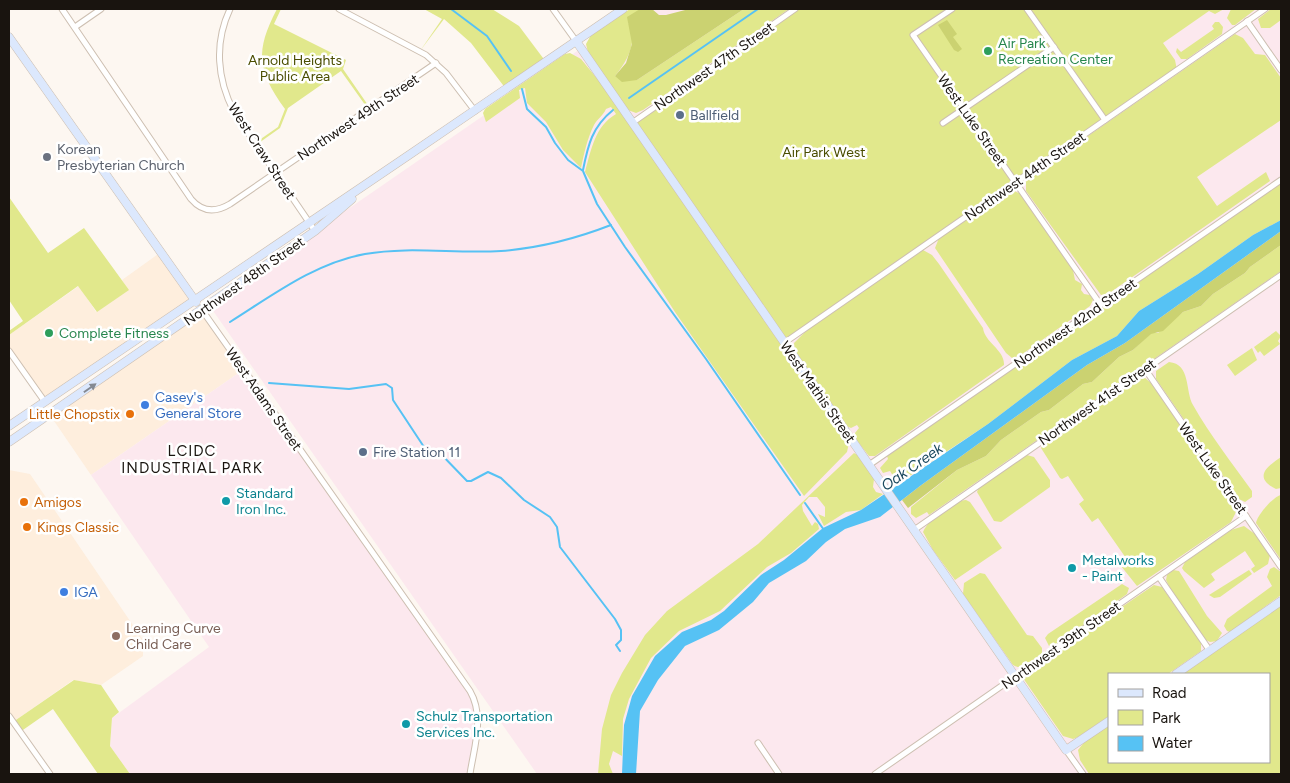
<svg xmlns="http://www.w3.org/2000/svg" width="1290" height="783" viewBox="0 0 1290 783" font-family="Figtree,sans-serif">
  <rect width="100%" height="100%" fill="#fdf7f1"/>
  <g fill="#feeedd">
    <polygon points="161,252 195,300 45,402 9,351 9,335 79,286 96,312 128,290 122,280"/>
    <polygon points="202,310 243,370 91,475 50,415"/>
    <polygon points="9,470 30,474 143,640 143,656 101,685 73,680 13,722 9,716"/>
  </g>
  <g fill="#fce8ee" fill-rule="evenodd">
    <path d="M638 9H795L1177 70 1158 42 1206 9H1281V774H537L209 305ZM1109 674H1269V762H1109Z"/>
    <polygon points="243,370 470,691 478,712 470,774 130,774 110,746 112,718 209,647 91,475"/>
  </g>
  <g fill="#e1e88c">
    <path d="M277 9H281L274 24 346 60 343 69 370 108 368 109 341 71 288 108 280 128 256 145 255 143 278 127 285 109C257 70 255 51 277 9Z"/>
    <polygon points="424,9 492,9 519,26 546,62 506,89 471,43 444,19 420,51 442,19"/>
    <path d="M630 9H640L628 22C639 41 627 61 615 76L637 80 744 9H789L643 110 636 113 628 110 588 52 586 44 591 35Z"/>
    <polygon points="795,9 1224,9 1215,14 1209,11 1163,43 1175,60 1177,70 784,343 632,123"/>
    <polygon points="1231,9 1256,9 1235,25 1232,25 1227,18"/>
    <polygon points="1271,9 1281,9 1281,20 1270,28 1261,28 1258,19"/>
    <polygon points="1215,22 1219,22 1223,27 1222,34 1187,59 1181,59 1176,52 1177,48 1181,52 1214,29 1212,26"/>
    <polygon points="1235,34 1243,38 1255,54 1265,55 1281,78 1281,120 1197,177 1217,206 1266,172 1270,181 1108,294 1101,295 1026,191 1026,179"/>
    <path d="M570 53 581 59 604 87 846 438 849 443 847 452 804 496 675 312 585 172C591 150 595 126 616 114L611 107 606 109C603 116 597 119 594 125 587 139 584 154 581 168L563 150 546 122 527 103 525 88 519 90 520 98 486 122 483 113 485 109 565 54Z"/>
    <polygon points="1281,182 1281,220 1253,235 1198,274 1139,311 1117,336 1072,360 988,424 893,487 888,480 893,476 890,471 883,473 880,468 888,459 887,456"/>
    <polygon points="1010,189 1021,194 1073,270 1075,280 1082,284 1081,290 1084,294 1090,295 1093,300 1090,306 1021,355 1012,358 1006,353 935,248 939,238"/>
    <polygon points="9,197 48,253 84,228 129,290 97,312 78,286 9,335 9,331 23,321 9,300"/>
    <polygon points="1281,245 1281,271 929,515 927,512 916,518 911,514 911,507 957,470 986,456 1001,440 1041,412 1049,410 1083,384 1092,382 1119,357 1133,350 1151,333 1158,333 1183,312 1201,306 1213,294 1245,273 1250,267"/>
    <path d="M923 250 932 255 939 264 983 328C985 343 1005 350 1004 365L875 456H869L855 438V433L859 428 857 425 851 428 846 426 795 351 794 343 806 331Z"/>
    <polygon points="1276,331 1281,336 1278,341 1280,344 1264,356 1260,351 1258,353 1254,347"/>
    <polygon points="1252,348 1257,360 1235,376 1227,365"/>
    <path d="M1169 362C1191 364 1185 391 1193 405 1210 435 1232 463 1252 491V497L1245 502 1239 499 1156 379V371Z"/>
    <polygon points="1144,377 1151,383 1234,502 1237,510 1231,522 1137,586 1121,566 1128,561 1098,518 1092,522 1079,504 1084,500 1068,476 1062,479 1060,478 1041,448 1045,441 1136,378"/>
    <polygon points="854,453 859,456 874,479 873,487 876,492 883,494 861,510 846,512 824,526 818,514 825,517 825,507 817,497 809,497 802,505 803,511 812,526 815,522 818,524 819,529 791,553 767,567 720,611 679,631 651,658 629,699 623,719 622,756 613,751 609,764 613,774 598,774 602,729 611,695 622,673 645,635 667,611 758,544"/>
    <polygon points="1027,455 1034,457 1050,480 1050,487 1001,522 994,521 977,492 979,487"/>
    <path d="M1281 457V488L1276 489C1252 477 1268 466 1281 457Z"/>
    <path d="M1281 495V560L1256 523C1257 515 1274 496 1281 495Z"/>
    <path d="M966 500 970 502 1002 548 955 580 933 550 923 532C928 519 953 501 966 500Z"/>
    <polygon points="1244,526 1259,537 1270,555 1268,564 1254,573 1251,569 1255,566 1245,551 1211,574 1215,580 1204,588 1184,571 1182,568 1185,562 1231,530"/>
    <polygon points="1274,567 1281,572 1281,595 1230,632 1227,631 1224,626 1227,619 1272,586 1267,577 1270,569"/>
    <polygon points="1173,570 1179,571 1207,616 1222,633 1217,641 1210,642 1204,639 1170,588 1166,580 1167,575"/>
    <polygon points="1249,570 1252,574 1220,597 1214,598 1209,595"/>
    <path d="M980 573 985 574 1027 635 1033 636 1042 648V653C1034 660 1023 672 1013 665L963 594 964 583Z"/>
    <polygon points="1122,584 1129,588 1127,594 1054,646 1049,646 1045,638 1048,634"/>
    <polygon points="1154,585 1162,587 1201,643 1201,651 1168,674 1109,674 1109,716 1078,737 1073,739 1063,736 1023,678 1027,672"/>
    <polygon points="1281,604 1281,774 1089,774 1080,760 1078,750 1086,740 1109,724 1109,762 1269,762 1269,674 1180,674"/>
    <polygon points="74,680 101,685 119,712 112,718 110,746 130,774 98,774 53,709 20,732 13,722"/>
  </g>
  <g fill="#cbd271">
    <polygon points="640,9 652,9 659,15 666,15 689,9 744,9 637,80 622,82 615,76 626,63 632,44 627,17"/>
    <polygon points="947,20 957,34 953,37 962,49 958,52 954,50 938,25"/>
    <polygon points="1281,231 1281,245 1250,267 1245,273 1213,294 1201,306 1183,312 1163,331 1151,334 1133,350 1119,357 1092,382 1083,384 1049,410 1041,412 1001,440 986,456 957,470 908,508 902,500 920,486 1087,365 1125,343"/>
  </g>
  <polygon fill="#56c2f4" points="1281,220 1281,231 1125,343 1087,365 920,486 880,517 845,529 826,542 806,561 769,583 753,602 719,630 685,646 658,680 640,711 636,774 622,774 624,725 632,696 655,656 682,632 711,620 724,611 761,575 784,560 823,528 861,510 988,424 1072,360 1117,336 1139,311 1198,274 1253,235"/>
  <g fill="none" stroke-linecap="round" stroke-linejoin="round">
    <g stroke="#56c2f4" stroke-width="2">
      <polyline points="451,9 487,36 511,71"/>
      <polyline points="522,89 527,109 546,127 555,143 568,160 583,171 597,204 625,247 706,359 800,495"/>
      <polyline points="629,98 758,9"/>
      <path d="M583 170C588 145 592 127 613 110"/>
      <path d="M230 322C273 295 315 263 365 254 410 246 456 254 501 251 540 248 575 239 611 225"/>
      <polyline points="269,383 349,389 386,384 392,388 393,400 426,450 438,451 467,481 471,481 488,472 501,478 524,500 550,517 557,527 560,547 615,619 621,630 621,640 616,645 620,651"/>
      <polyline points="805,503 824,530"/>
    </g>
    <g stroke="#cdbfb1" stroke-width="7">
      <g id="street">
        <path d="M62 9 191 199C202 212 215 213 230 204L436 63"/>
        <path d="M230 9C214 43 217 79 234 112L315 231"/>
        <polyline points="339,9 426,55 446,73 475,111"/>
        <polyline points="553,9 576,41"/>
        <polyline points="952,9 913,35 1100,304"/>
        <polyline points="1027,9 1105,120"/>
        <polyline points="1247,21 1281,70"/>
        <polyline points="75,27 101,9"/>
        <polyline points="632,123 795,9"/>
        <polyline points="943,123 1054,47"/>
        <path d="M202 310 470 691C485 717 474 747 470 774"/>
        <polyline points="784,343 1265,9"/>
        <polyline points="9,351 45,402"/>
        <polyline points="1145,369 1281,567"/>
        <polyline points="869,465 1281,180"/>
        <polyline points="914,530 1281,275"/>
        <polyline points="1159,577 1210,651"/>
        <polyline points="9,716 50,774"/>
        <polyline points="758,743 779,774"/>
        <polyline points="1066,750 1083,774"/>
        <polyline points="875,774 1246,516"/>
      </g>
    </g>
    <g stroke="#cdbfb1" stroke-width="9">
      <g id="secondary">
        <polyline points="9,37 196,302"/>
        <polyline points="576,41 1066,750 1109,721"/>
        <path d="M9 426C214 287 419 149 623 9"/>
        <polyline points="9,442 315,231 352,199"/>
        <polyline points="1176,674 1281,601"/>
      </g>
    </g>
    <use href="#street" stroke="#fff" stroke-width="5"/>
    <use href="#secondary" stroke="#dce8fd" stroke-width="8"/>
  </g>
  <defs><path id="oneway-solid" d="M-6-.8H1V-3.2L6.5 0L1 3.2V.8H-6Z" transform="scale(1.25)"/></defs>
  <use fill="#848992" href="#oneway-solid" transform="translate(90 388) rotate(-35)"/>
  <g fill="#2e9e5b" stroke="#fff" stroke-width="2">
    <circle cx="988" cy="51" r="5"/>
    <circle cx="49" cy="333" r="5"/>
  </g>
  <g fill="#5c6f8a" stroke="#fff" stroke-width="2">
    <circle cx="680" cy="115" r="5"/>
    <circle cx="363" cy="452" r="5"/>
  </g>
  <circle fill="#6b7280" stroke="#fff" stroke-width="2" cx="47" cy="157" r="5"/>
  <g fill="#3f7fe0" stroke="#fff" stroke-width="2">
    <circle cx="145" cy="405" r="5"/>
    <circle cx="64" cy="592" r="5"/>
  </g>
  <g fill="#e8710a" stroke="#fff" stroke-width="2">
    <circle cx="130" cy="414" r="5"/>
    <circle cx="24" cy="502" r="5"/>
    <circle cx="27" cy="527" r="5"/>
  </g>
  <g fill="#0f9aa8" stroke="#fff" stroke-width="2">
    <circle cx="226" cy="501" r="5"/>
    <circle cx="1072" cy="568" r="5"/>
    <circle cx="406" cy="724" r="5"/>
  </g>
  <circle fill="#8d6e63" stroke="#fff" stroke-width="2" cx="116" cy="636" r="5"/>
  <g text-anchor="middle" stroke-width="5" stroke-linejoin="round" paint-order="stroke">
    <g font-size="14" fill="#27864d" stroke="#fff" text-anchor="start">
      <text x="998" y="48">Air Park<tspan x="998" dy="16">Recreation Center</tspan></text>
      <text x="59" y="338">Complete Fitness</text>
    </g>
    <g font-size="14" fill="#4a4d00" stroke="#fff">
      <text x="295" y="65">Arnold Heights<tspan x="295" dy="16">Public Area</tspan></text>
      <text x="824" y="157">Air Park West</text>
    </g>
    <g font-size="14" fill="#19140f" stroke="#fff">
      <text transform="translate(714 66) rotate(-35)" y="5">Northwest 47th Street</text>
      <text transform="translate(358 117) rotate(-34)" y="5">Northwest 49th Street</text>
      <text transform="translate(972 120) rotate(55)" y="5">West Luke Street</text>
      <text transform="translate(262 151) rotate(57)" y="5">West Craw Street</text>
      <text transform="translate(1025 176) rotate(-35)" y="5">Northwest 44th Street</text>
      <text transform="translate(244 281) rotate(-35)" y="5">Northwest 48th Street</text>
      <text transform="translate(1075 323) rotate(-35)" y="5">Northwest 42nd Street</text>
      <text transform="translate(818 392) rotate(55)" y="5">West Mathis Street</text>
      <text transform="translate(264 399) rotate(55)" y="5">West Adams Street</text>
      <text transform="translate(1097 402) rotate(-35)" y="5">Northwest 41st Street</text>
      <text transform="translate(1213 468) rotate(55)" y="5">West Luke Street</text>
      <text transform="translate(1061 645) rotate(-35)" y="5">Northwest 39th Street</text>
    </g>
    <g font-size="14" fill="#4e5e75" stroke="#fff" text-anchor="start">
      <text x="690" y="120">Ballfield</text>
      <text x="373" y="457">Fire Station 11</text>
    </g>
    <g font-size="14" fill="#5b616d" stroke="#fff" text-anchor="start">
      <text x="57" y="154">Korean<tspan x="57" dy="16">Presbyterian Church</tspan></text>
    </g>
    <g font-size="14" fill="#366cbe" stroke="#fff" text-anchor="start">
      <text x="155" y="402">Casey's<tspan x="155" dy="16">General Store</tspan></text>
      <text x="74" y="597">IGA</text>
    </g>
    <g font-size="14" fill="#c56008" stroke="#fff" text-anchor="start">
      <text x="120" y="419" text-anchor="end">Little Chopstix</text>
      <text x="34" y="507">Amigos</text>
      <text x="37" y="532">Kings Classic</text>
    </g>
    <g font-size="14" fill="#0d838f" stroke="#fff" text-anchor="start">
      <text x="236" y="498">Standard<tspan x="236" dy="16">Iron Inc.</tspan></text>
      <text x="1082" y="565">Metalworks<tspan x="1082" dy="16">- Paint</tspan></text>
      <text x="416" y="721">Schulz Transportation<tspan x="416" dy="16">Services Inc.</tspan></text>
    </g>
    <g font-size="14" fill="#785e54" stroke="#fff" text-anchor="start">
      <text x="126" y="633">Learning Curve<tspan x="126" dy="16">Child Care</tspan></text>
    </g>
    <g font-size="15" letter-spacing="1" fill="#19140f" stroke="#fff">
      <text x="192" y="456">LCIDC<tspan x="192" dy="17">INDUSTRIAL PARK</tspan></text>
    </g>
    <g font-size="15" font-style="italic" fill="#1c495e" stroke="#fff">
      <text transform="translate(912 467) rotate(-35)" y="5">Oak Creek</text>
    </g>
  </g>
  <rect width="1290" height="783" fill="none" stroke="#19140f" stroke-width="20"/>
  <rect x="1108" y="673" width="162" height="90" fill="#ffffff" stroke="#a3a19f"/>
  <rect x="1118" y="689" width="25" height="8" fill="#dce8fd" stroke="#a3a19f"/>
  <text x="1152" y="698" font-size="15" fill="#19140f">Road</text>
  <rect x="1118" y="710" width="25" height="15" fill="#e1e88c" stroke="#a3a19f"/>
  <text x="1152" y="723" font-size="15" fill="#19140f">Park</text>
  <rect x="1118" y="736" width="25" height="15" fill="#56c2f4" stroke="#a3a19f"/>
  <text x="1152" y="748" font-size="15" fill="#19140f">Water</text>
</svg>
